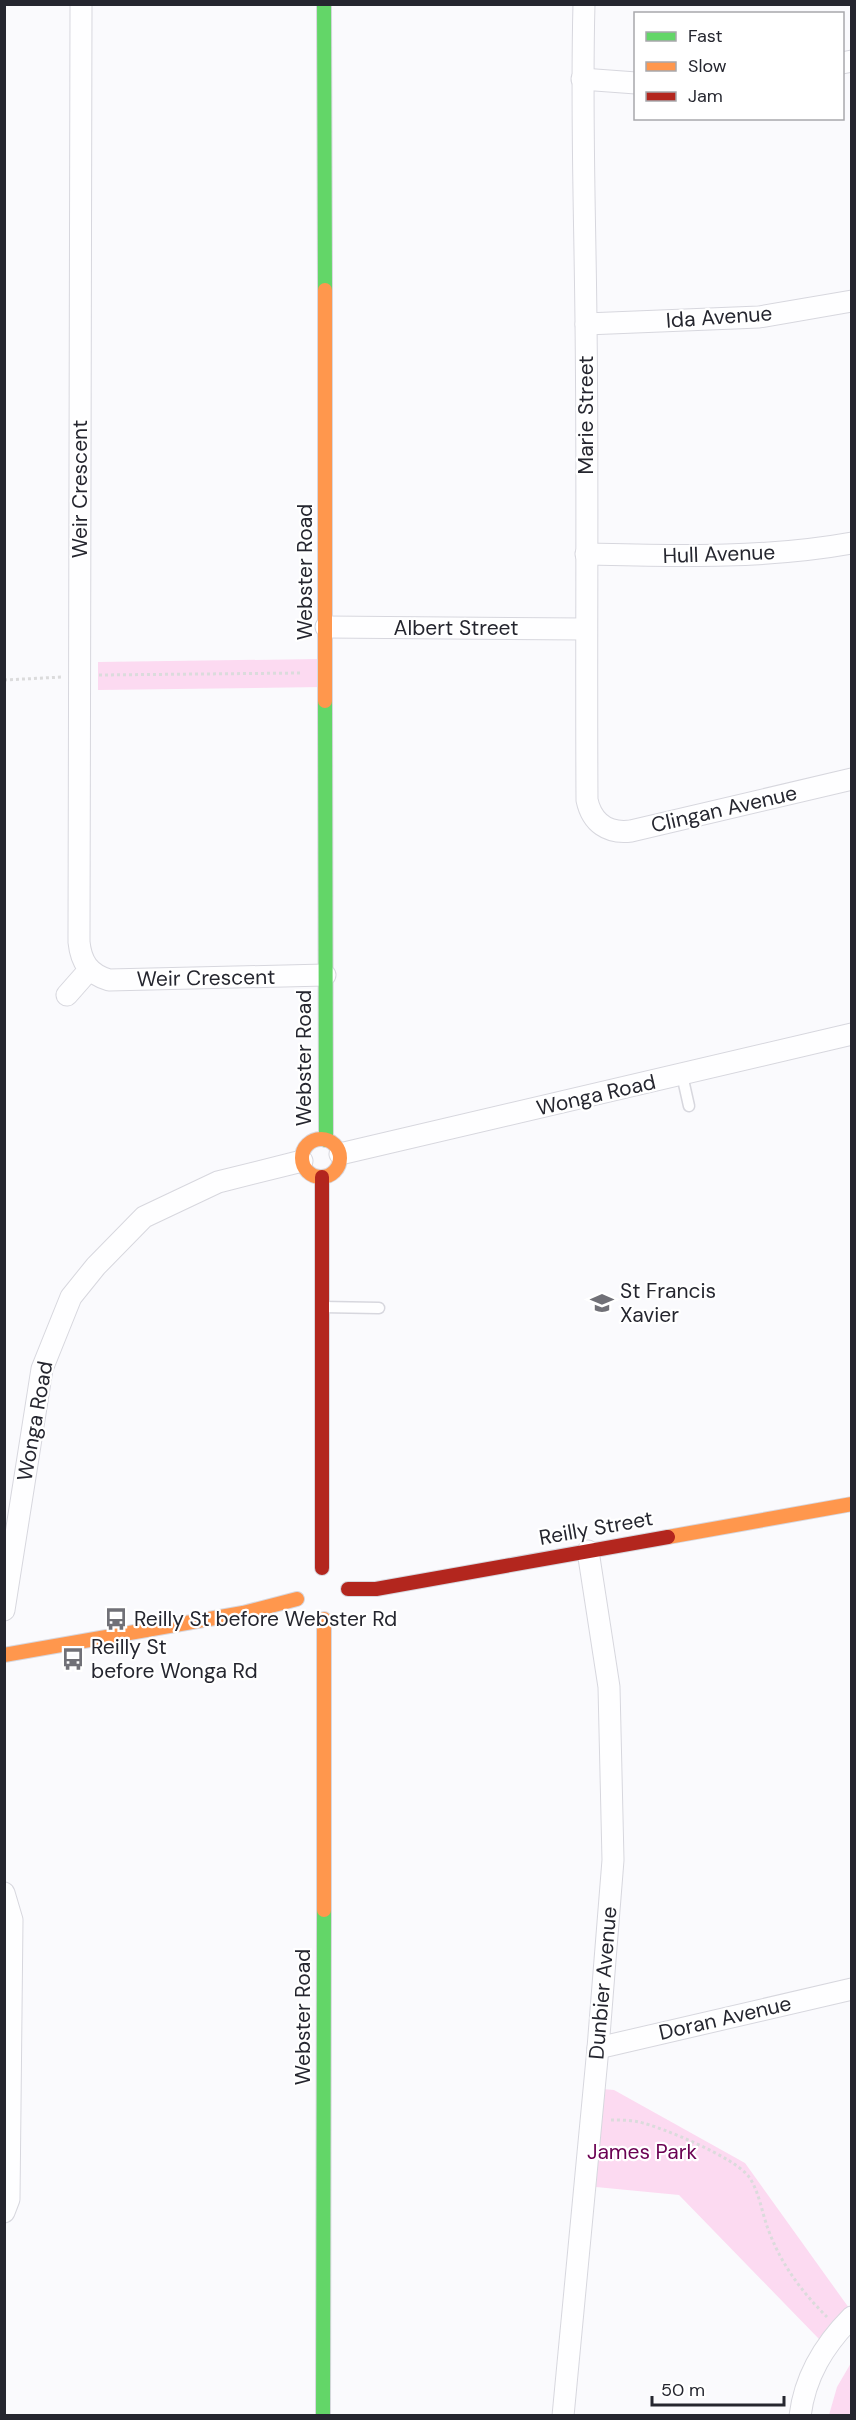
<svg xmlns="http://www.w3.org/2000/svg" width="856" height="2420" viewBox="0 0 856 2420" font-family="'DM Sans',sans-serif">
  <rect width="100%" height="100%" fill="#fafafd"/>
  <g fill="#fcdaf1">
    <polygon points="321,659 322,687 98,690 98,662"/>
    <polygon points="603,2089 614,2090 745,2163 849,2308 832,2322 819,2339 679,2195 596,2187"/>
    <polygon points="851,2363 851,2415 829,2415 837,2387"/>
  </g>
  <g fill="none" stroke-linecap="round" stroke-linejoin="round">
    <g stroke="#d7d7de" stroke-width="13">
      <g id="lane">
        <polyline points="682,1075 689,1106"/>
        <polyline points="322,1307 379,1308"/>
      </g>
    </g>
    <g stroke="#d7d7de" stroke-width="23">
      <g id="street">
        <path d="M81 4 79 942C81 962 89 974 109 980L325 975"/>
        <path d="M584 4C581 111 585 216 586 323 588 482 586 641 587 800 592 823 608 834 631 831L852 779"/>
        <polyline points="842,63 852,61"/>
        <polyline points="582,79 636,83"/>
        <polyline points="586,324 759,317 852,301"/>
        <path d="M586 554C675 556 764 559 852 543"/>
        <polyline points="326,627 586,629"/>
        <polyline points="67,995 89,970"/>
        <polyline points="340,1154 852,1034"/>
        <polyline points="4,1610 42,1369 71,1297 96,1266 144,1217 218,1182 302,1161"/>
        <polyline points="4,1893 12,1920 9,2199 4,2212"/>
        <polyline points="598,2048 852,1989"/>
        <polyline points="563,2416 598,2048 613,1860 609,1687 588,1551"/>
        <path d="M800 2416C805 2376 824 2345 852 2317"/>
      </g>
    </g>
    <g stroke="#d7d7de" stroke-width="16">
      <g id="fast">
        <polyline points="324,4 325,290"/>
        <polyline points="325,701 326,1140"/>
        <polyline points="323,2416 324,1910"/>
      </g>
    </g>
    <g stroke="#d7d7de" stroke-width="16">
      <g id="slow">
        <polyline points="325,290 325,701"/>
        <circle cx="321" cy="1158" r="19"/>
        <polyline points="668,1537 852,1504"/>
        <polyline points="4,1655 243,1613 297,1599"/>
        <polyline points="324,1910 324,1619"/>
      </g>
    </g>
    <g stroke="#d7d7de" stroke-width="16">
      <g id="jam">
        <polyline points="322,1177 322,1568"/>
        <polyline points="348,1589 376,1589 668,1537"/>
      </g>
    </g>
    <g stroke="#dbdbdc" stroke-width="3" stroke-dasharray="3 3" stroke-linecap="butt">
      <polyline points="99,675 303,673"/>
      <polyline points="4,680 63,677"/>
      <path d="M611 2120C620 2120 630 2120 639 2122 662 2127 736 2158 749 2177 759 2191 762 2213 768 2229 781 2264 801 2291 827 2317"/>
    </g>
    <use href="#lane" stroke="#fefeff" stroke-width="10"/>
    <use href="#street" stroke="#fefeff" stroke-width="21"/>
    <use href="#fast" stroke="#63d668" stroke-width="14"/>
    <use href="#slow" stroke="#ff974d" stroke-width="14"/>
    <use href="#jam" stroke="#b3261e" stroke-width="14"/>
  </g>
  <defs>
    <g id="school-bare" transform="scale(1.8)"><path d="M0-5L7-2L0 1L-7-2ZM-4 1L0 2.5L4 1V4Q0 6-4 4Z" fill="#707077" stroke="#fff" stroke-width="2.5" paint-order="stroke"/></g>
    <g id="bus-bare" transform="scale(1.8)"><path d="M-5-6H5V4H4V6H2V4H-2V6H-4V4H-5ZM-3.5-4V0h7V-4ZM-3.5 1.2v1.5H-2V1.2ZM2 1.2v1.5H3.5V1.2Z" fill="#707077" stroke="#fff" stroke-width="2.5" paint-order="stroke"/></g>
  </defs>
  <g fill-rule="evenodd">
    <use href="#school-bare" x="602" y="1303"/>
    <use href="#bus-bare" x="116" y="1619"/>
    <use href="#bus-bare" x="73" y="1659"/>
  </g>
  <g text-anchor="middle" stroke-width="4.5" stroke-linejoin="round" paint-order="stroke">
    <g font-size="21" fill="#25262f" stroke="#fff">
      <text transform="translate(719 317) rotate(-4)" y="7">Ida Avenue</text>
      <text transform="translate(586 415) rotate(-90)" y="7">Marie Street</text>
      <text transform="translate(80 489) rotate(-90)" y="7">Weir Crescent</text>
      <text transform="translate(719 554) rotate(-2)" y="7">Hull Avenue</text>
      <text transform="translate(305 572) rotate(-90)" y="7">Webster Road</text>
      <text x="456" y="635">Albert Street</text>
      <text transform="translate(724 809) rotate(-13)" y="7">Clingan Avenue</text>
      <text transform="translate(206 978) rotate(-1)" y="7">Weir Crescent</text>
      <text transform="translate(304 1058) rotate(-90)" y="7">Webster Road</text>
      <text transform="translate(596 1095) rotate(-13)" y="7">Wonga Road</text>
      <text transform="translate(35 1421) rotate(-80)" y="7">Wonga Road</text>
      <text transform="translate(596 1528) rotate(-10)" y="7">Reilly Street</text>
      <text transform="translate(603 1983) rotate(-85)" y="7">Dunbier Avenue</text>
      <text transform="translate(303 2017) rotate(-90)" y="7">Webster Road</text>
      <text transform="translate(725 2018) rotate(-13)" y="7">Doran Avenue</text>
    </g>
    <g font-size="21" fill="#25262f" stroke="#fff" text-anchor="start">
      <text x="620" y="1298">St Francis<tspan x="620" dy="24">Xavier</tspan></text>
      <text x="134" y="1626">Reilly St before Webster Rd</text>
      <text x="91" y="1654">Reilly St<tspan x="91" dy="24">before Wonga Rd</tspan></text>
    </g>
    <g font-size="21" fill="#6a0152" stroke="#fff">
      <text x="642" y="2159">James Park</text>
    </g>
  </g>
  <rect width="856" height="2420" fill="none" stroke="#25262f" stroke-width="12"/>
  <rect x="634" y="12" width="210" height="108" fill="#ffffff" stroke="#a8a8ac" stroke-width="1.5"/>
  <rect x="646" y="32" width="30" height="9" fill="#63d668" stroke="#a8a8ac" stroke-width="1.5"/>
  <text x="688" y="42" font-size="18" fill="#25262f">Fast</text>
  <rect x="646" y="62" width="30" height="9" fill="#ff974d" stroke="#a8a8ac" stroke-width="1.5"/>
  <text x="688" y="72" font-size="18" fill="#25262f">Slow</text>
  <rect x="646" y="92" width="30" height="9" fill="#b3261e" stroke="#a8a8ac" stroke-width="1.5"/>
  <text x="688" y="102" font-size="18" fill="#25262f">Jam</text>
  <path d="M652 2396v9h132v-9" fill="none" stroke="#25262f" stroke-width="3"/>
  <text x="661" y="2396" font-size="18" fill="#25262f" stroke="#ffffff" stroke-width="4.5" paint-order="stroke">50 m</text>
</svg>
